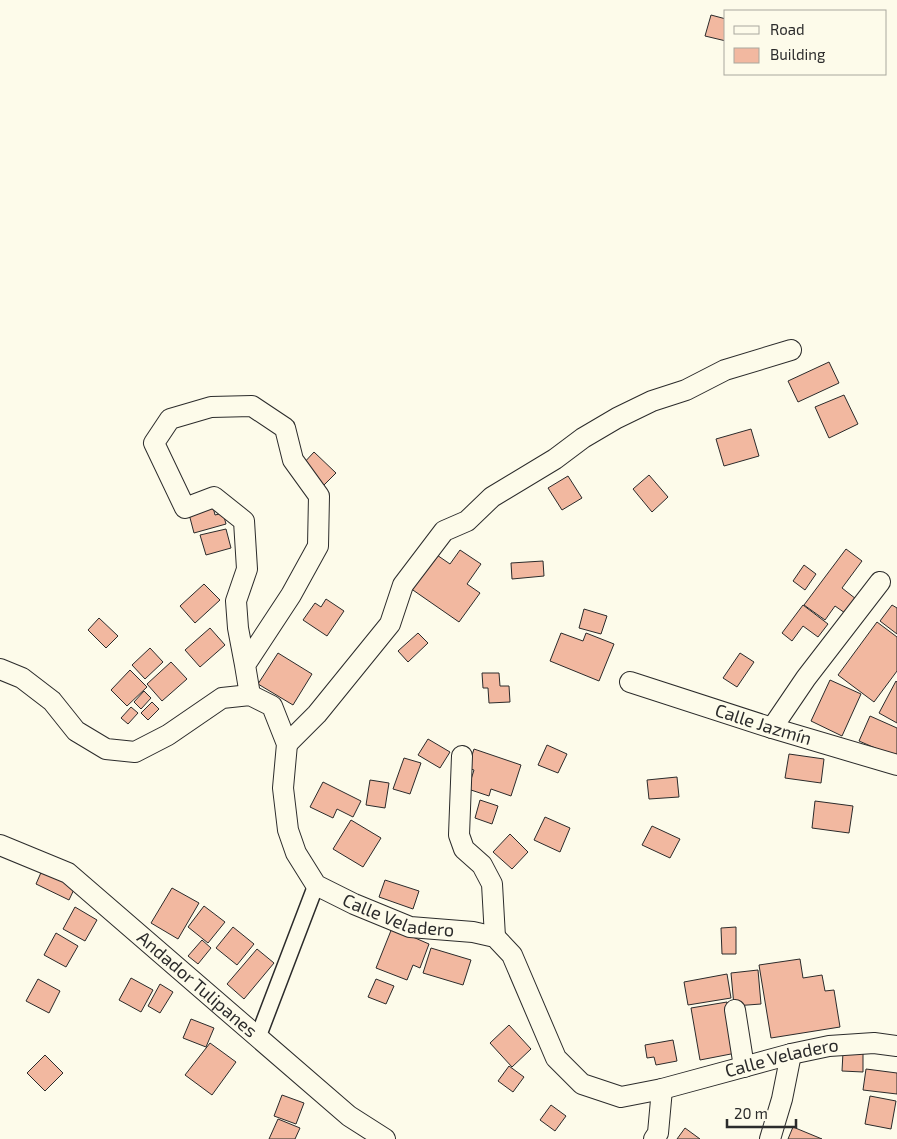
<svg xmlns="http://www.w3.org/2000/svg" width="897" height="1139" viewBox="0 0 897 1139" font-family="'Exo 2',sans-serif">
  <rect width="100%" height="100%" fill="#fdfbea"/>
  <g fill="#f2b8a0" stroke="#2b2b2b">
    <polygon points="711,15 726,19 726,41 705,36"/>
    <polygon points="829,362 839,383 798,402 788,381"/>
    <polygon points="844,395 858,424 829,438 815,407"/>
    <polygon points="751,429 759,456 724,466 716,439"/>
    <polygon points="314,452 336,473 323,486 302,465"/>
    <polygon points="649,475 668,497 652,512 633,489"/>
    <polygon points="568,476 582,498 562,510 548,488"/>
    <polygon points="213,507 215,515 223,513 226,524 194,533 189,514"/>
    <polygon points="226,529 231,548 206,555 200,535"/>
    <polygon points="846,549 862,561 842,588 856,599 845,613 835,606 825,620 804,605"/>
    <polygon points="460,550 481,564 467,584 480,593 459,622 410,588 434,553 450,564"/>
    <polygon points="543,561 544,576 512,579 511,563"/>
    <polygon points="804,565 816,574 805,590 793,581"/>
    <polygon points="204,584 220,600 195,623 180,606"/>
    <polygon points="326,599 344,611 327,636 303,620 315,603 321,607"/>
    <polygon points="803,605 828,624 818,637 803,626 792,641 782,633"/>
    <polygon points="892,605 897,608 897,634 880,621"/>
    <polygon points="584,609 607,616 601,634 579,628"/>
    <polygon points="99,618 118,636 106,648 88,630"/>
    <polygon points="877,622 897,637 897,671 874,702 838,675"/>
    <polygon points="210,628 225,645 200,667 185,650"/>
    <polygon points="418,633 428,643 408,662 398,651"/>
    <polygon points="561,633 583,641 586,633 614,644 599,681 550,661"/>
    <polygon points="150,648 163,662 145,679 132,665"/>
    <polygon points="278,653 312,674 293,705 258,684"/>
    <polygon points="740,653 754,662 737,687 723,678"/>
    <polygon points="171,662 187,679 162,701 147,684"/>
    <polygon points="130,670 147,687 127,706 111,690"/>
    <polygon points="482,673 499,673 500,686 509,686 510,702 489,703 488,688 483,688"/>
    <polygon points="830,680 861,694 842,736 811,721"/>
    <polygon points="896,681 897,682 897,723 879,713"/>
    <polygon points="144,691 151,698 141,709 134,702"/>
    <polygon points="152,702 159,709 148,720 141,713"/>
    <polygon points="131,707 138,713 128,724 121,718"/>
    <polygon points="870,716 897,728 897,754 896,757 859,741"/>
    <polygon points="428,739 450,752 440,768 418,755"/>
    <polygon points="547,745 567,754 558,773 538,765"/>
    <polygon points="474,749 521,765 511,796 491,789 489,796 468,789 474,770 468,768"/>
    <polygon points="789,754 824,759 821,783 785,778"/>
    <polygon points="404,758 421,763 410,794 393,789"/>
    <polygon points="677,777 679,797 649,799 647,780"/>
    <polygon points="370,780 389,783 385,808 366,805"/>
    <polygon points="323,782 361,801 353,817 337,809 333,818 310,807"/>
    <polygon points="480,800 498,806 492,824 475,818"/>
    <polygon points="815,801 853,806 849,833 812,828"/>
    <polygon points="545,817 570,828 560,852 534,840"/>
    <polygon points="351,820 381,838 363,867 333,849"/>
    <polygon points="652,826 680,839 670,858 642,845"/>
    <polygon points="510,834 528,852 512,869 493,852"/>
    <polygon points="43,868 77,883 69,900 36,884"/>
    <polygon points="385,880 419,891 413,909 379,897"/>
    <polygon points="172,888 199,903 178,939 151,923"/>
    <polygon points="204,906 225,922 208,943 188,927"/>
    <polygon points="75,907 97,920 85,941 63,929"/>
    <polygon points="233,927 254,944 237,965 216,948"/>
    <polygon points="736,927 736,954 722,954 721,928"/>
    <polygon points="392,928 429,944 420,968 413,965 407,980 376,968"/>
    <polygon points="56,933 78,946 66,967 44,955"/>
    <polygon points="202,940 211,948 198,964 188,956"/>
    <polygon points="431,948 471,960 463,985 423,973"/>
    <polygon points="257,949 274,963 244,999 227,984"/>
    <polygon points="800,959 803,978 822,975 825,991 834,990 840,1027 771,1038 759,965"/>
    <polygon points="758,970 761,1004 734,1006 731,973"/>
    <polygon points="727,974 731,998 688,1005 684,982"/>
    <polygon points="131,978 153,990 141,1012 119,1000"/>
    <polygon points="38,979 60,991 49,1013 26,1001"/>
    <polygon points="376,979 394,986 386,1004 368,997"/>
    <polygon points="160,984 173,992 160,1013 148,1006"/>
    <polygon points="727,1002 736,1053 700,1060 691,1008"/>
    <polygon points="191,1019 214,1028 206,1047 183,1038"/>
    <polygon points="509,1025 531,1049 512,1067 490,1043"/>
    <polygon points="673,1040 677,1061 656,1065 654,1057 647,1058 645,1045"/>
    <polygon points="210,1043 236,1062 212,1095 185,1075"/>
    <polygon points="843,1052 863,1053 863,1072 842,1071"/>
    <polygon points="45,1055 63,1073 45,1091 27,1073"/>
    <polygon points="509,1066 524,1077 513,1092 498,1081"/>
    <polygon points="866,1069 897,1073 897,1094 863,1090"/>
    <polygon points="282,1095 304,1103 296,1124 274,1116"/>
    <polygon points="870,1096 896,1101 891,1129 865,1124"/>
    <polygon points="551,1105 566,1116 555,1131 540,1120"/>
    <polygon points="278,1119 300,1128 295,1139 269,1139"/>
    <polygon points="793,1127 822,1139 788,1139"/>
    <polygon points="685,1128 700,1139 677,1139"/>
  </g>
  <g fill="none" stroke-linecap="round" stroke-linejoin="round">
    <g stroke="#2b2b2b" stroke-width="18">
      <polyline id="pedestrian" points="258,1037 316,885"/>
    </g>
    <g stroke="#2b2b2b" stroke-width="22">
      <g id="minor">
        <polyline points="245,665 238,628 236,601 247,569 244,521 214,497 185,508 154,443 170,419 211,407 252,406 285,428 293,460 319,496 318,546 291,595 245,665 250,695"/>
        <path id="s1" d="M0 669 22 678 52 701 76 731 106 749 135 752 168 735 222 698 250 695 272 706 287 744 283 788 288 830 296 853 316 885 354 904 410 927 473 932 495 937 512 955 556 1058 582 1084 621 1097 662 1089 791 1054 829 1046 874 1043 897 1046"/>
        <path id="s2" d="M630 682 772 728 897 765"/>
        <polyline points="772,728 806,678 880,582"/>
        <polyline points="287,744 317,714 390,624 403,585 444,531 467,521 492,497 555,459 583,438 617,418 652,401 686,390 725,370 791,350"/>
        <polyline points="462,756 459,835 464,849 482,865 492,884 495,937"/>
        <path id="s3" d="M0 845 68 873 349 1116 385 1139"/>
        <polyline points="735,1010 744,1067"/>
        <polyline points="654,1139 658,1133 662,1089"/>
        <polyline points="770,1139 782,1099 791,1054"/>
      </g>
    </g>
    <use href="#pedestrian" stroke="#fdfbea" stroke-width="15"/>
    <use href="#minor" stroke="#fdfbea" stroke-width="20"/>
  </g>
  <g text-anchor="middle" stroke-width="4" stroke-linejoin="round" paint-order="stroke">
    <g font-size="18" fill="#2b2b2b" stroke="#fdfbea">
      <text dy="6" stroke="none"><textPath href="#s2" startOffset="140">Calle Jazmín</textPath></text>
      <text dy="6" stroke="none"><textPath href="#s1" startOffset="598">Calle Veladero</textPath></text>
      <text dy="6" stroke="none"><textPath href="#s3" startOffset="244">Andador Tulipanes</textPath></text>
      <text dy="6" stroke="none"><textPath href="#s1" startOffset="1078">Calle Veladero</textPath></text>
    </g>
  </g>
  <rect x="724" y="10" width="162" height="65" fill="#fdfbea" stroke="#a9a89e"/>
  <rect x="734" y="26" width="25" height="8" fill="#fdfbea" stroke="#a9a89e"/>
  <text x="770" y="35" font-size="15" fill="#2b2b2b">Road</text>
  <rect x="734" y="48" width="25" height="15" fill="#f2b8a0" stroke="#a9a89e"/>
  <text x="770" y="60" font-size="15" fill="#2b2b2b">Building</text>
  <path d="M727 1119v8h69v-8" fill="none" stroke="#2b2b2b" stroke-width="2.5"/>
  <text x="734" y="1119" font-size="15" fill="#2b2b2b" stroke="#fdfbea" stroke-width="4" paint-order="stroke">20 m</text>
</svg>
